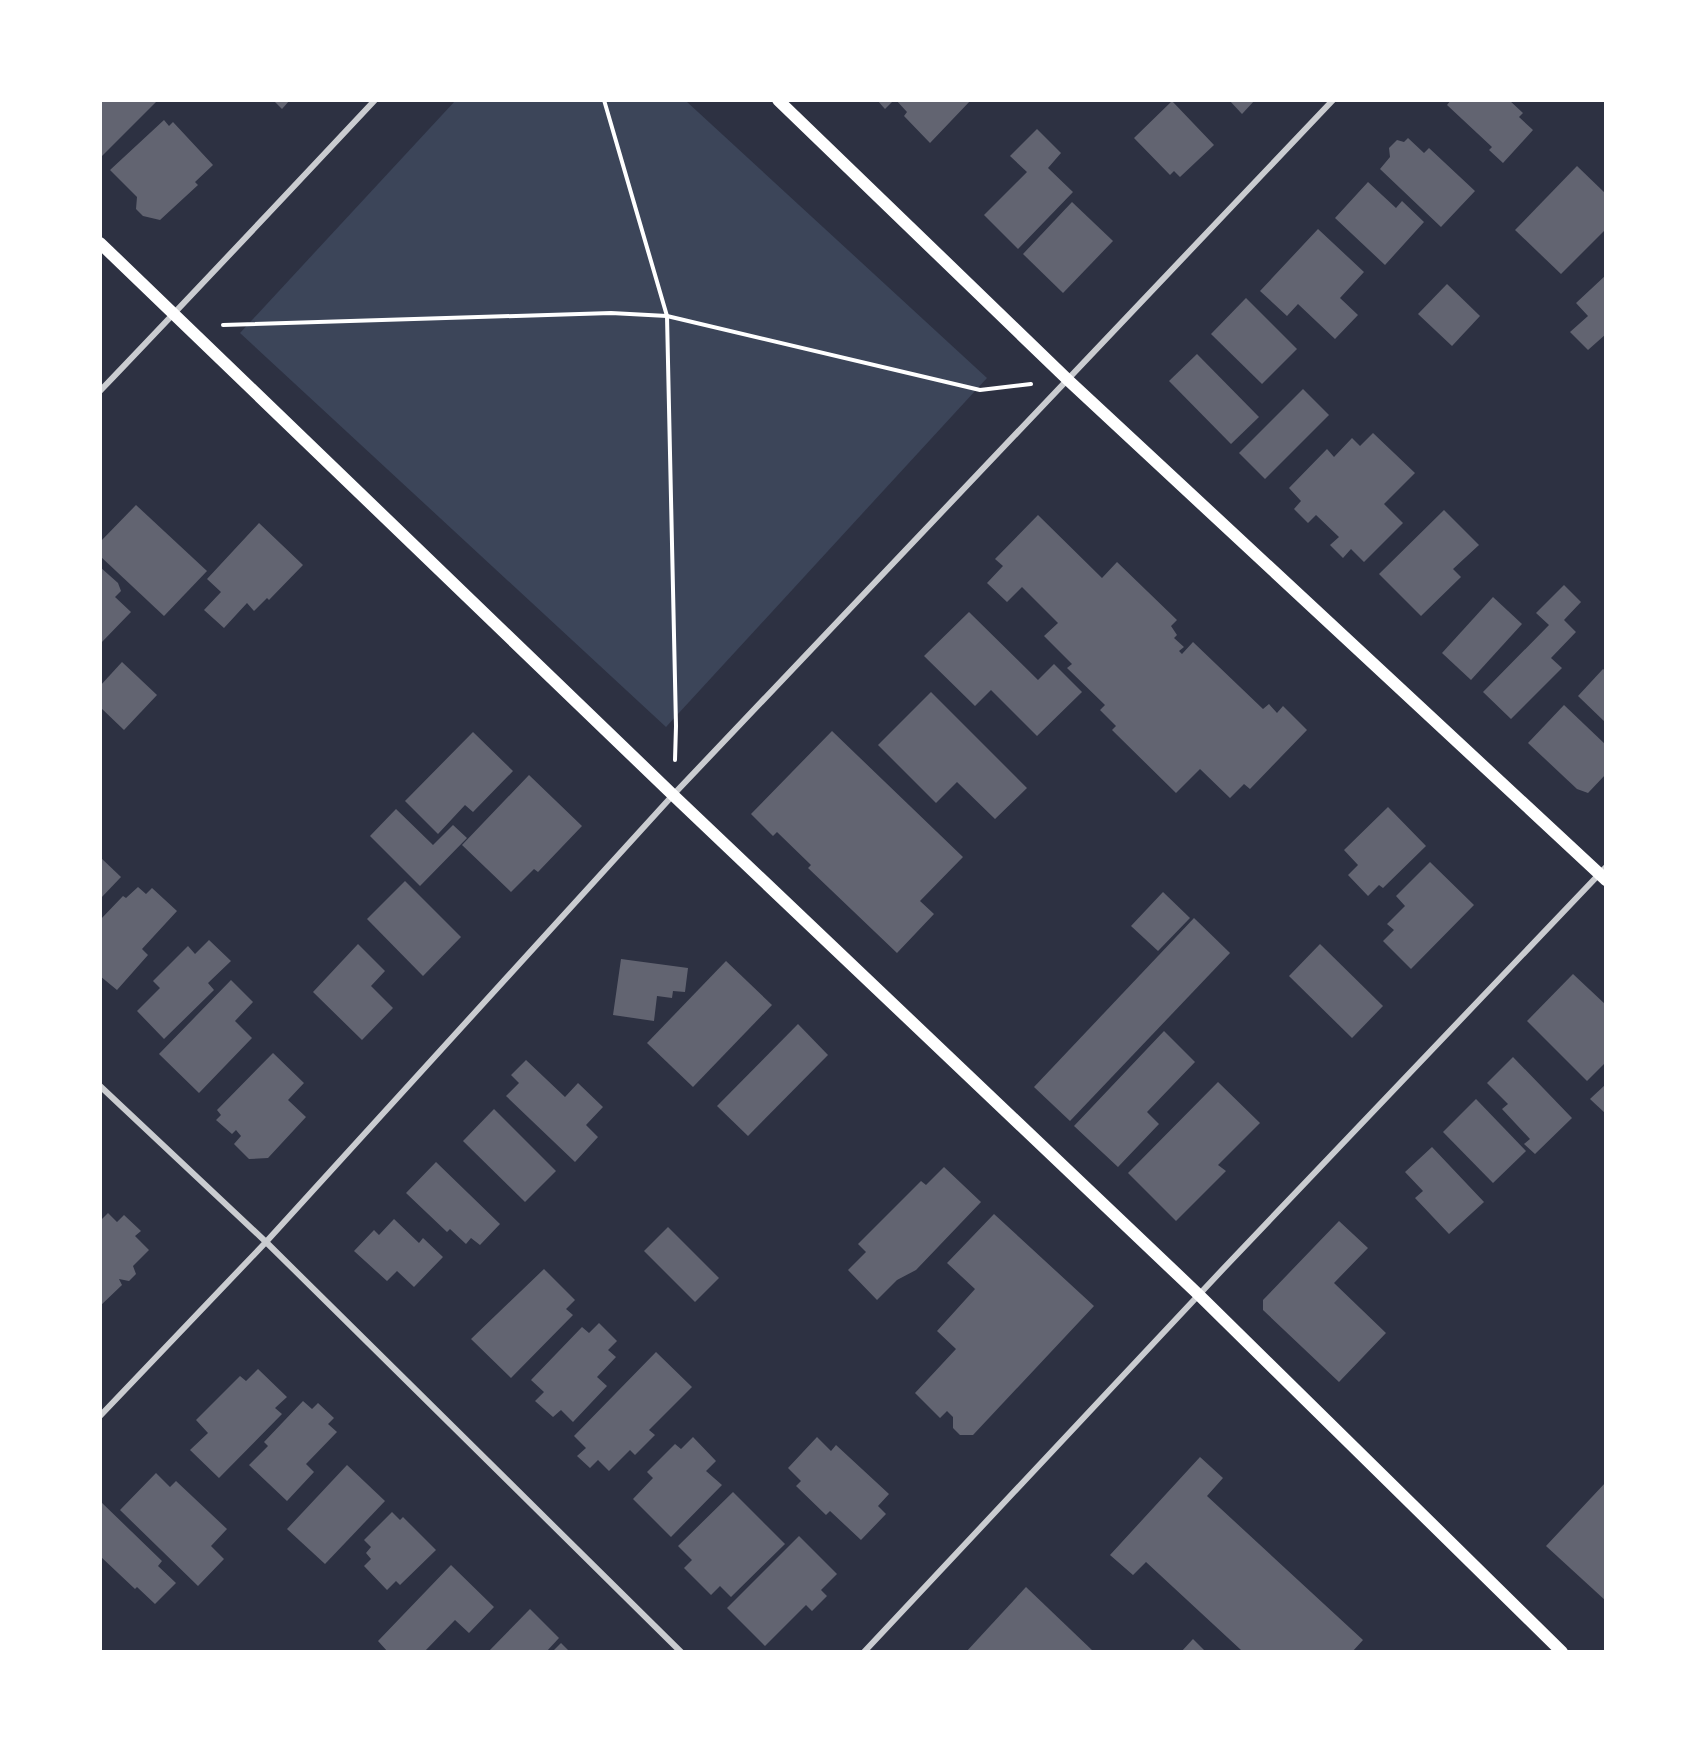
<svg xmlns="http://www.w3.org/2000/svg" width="1706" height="1752" viewBox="0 0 1706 1752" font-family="'Varela Round',sans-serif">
  <rect width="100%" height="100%" fill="#2d3142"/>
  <polygon fill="#3c4559" points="455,101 686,101 987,378 666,727 240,333"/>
  <g fill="#626471">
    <polygon points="100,100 158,100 100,158"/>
    <polygon points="273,100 290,100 282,109"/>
    <polygon points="877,100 894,100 885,109"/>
    <polygon points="896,100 971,100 930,143 904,116 907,112"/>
    <polygon points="1229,100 1255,100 1242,114"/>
    <polygon points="1451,100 1509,100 1523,113 1519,117 1533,130 1503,163 1489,150 1492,147 1447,105"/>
    <polygon points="1172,101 1214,145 1180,177 1174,171 1170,175 1134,138"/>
    <polygon points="164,120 169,126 173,122 213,165 195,182 198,185 160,220 143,216 136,209 137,197 110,170"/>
    <polygon points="1037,129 1061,153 1048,168 1073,192 1018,249 984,215 1027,172 1010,156"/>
    <polygon points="1408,138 1424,153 1429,148 1475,191 1441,227 1380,169 1390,157 1389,148 1397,140 1404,142"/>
    <polygon points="1577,166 1606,194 1606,229 1561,274 1515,230"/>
    <polygon points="1368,182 1396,208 1402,201 1424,222 1385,265 1335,218"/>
    <polygon points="1072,202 1113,241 1063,293 1023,254"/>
    <polygon points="1318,229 1364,272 1340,298 1358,315 1335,339 1298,304 1287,316 1260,291"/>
    <polygon points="1606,275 1606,334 1588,350 1570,332 1588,316 1576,303"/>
    <polygon points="1447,284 1480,316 1452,346 1418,314"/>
    <polygon points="1246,298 1297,349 1262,384 1211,334"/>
    <polygon points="1197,354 1259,417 1231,444 1169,381"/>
    <polygon points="1303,389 1329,415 1265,479 1239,453"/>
    <polygon points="1373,433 1415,473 1384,504 1403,523 1364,562 1351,549 1343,558 1330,545 1339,537 1316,515 1308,523 1294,509 1301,501 1289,488 1327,449 1334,457 1352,438 1360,446"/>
    <polygon points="136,505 207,571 164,616 100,556 100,542"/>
    <polygon points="1444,510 1479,545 1453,569 1461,577 1421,616 1379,574"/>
    <polygon points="1038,515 1102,578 1117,562 1177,620 1171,626 1177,635 1174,638 1184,647 1179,651 1182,654 1193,642 1263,709 1269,704 1277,713 1283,706 1307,730 1250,789 1244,784 1230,798 1200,769 1176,793 1112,730 1116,726 1100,710 1105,705 1067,668 1072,664 1044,636 1058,623 1022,587 1007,602 987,583 1003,566 995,559"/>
    <polygon points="259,523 303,565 269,600 267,598 254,611 247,603 224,628 204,610 221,592 207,579"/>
    <polygon points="100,567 118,583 121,591 115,597 131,612 100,644"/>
    <polygon points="1564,585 1581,602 1564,620 1576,632 1551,658 1562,668 1511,719 1483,692 1549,625 1536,613"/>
    <polygon points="1493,597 1522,624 1471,680 1442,653"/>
    <polygon points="969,612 1038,680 1054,664 1082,692 1037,736 991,690 975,706 924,656"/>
    <polygon points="122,662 157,695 124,730 100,707 100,686"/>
    <polygon points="1603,669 1606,671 1606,723 1578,696"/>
    <polygon points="931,692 1027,788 995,819 957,782 936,803 878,745"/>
    <polygon points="1564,705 1606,745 1606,774 1588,793 1577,789 1528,743"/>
    <polygon points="832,731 963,857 920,901 934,914 897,953 808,868 811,865 777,832 773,836 751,814"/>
    <polygon points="473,732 513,771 473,812 465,805 438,834 405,801"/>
    <polygon points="529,775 582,826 538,872 534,869 511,892 462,845"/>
    <polygon points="1388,807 1426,846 1383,888 1379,885 1368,896 1348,875 1358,865 1344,850"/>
    <polygon points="396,809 433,845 453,825 467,838 420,886 370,836"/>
    <polygon points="100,857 121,877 100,899"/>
    <polygon points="1430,862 1474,905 1411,969 1383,941 1394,930 1387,924 1405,906 1396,896"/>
    <polygon points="405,881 461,937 423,976 367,919"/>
    <polygon points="138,887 146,894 152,888 177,911 142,949 148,955 117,990 100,976 100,920 123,896 126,898"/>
    <polygon points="1163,892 1190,918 1158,951 1131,926"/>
    <polygon points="1194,918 1230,953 1070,1121 1034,1087"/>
    <polygon points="209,940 231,961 208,983 214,990 164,1039 137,1011 160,988 153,981 188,946 195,954"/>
    <polygon points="358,944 385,971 371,986 393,1008 362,1040 313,992"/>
    <polygon points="1320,944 1383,1006 1352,1038 1289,976"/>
    <polygon points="621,959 688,968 685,992 673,991 672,998 657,996 654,1021 613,1015"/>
    <polygon points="726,961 772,1005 693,1087 647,1043"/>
    <polygon points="1573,974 1606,1005 1606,1062 1587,1081 1527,1021"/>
    <polygon points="231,980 253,1002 235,1021 252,1038 199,1093 159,1054"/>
    <polygon points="798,1024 828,1055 748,1136 717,1106"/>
    <polygon points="1164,1031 1195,1062 1147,1112 1159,1124 1118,1167 1074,1126"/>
    <polygon points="273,1053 304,1083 288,1100 306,1117 268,1158 249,1159 234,1144 241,1136 236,1130 232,1134 216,1120 221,1115 217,1110"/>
    <polygon points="1513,1057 1572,1118 1535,1154 1524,1144 1530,1139 1502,1109 1508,1104 1487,1083"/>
    <polygon points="526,1060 565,1097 578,1083 603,1107 586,1125 598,1137 575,1162 506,1096 519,1083 511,1075"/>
    <polygon points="1218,1082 1260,1123 1218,1165 1226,1171 1176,1221 1128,1173"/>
    <polygon points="1606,1084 1606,1114 1590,1099"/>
    <polygon points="1476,1099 1526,1151 1493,1183 1443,1132"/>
    <polygon points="494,1109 556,1171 525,1202 463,1141"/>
    <polygon points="1432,1147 1484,1202 1449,1234 1415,1198 1423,1191 1405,1172"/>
    <polygon points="436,1162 500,1224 480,1245 471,1238 466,1244 450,1229 447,1232 406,1193"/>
    <polygon points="944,1167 981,1202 916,1270 897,1280 877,1300 848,1270 866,1252 858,1244 921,1181 926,1185"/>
    <polygon points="108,1213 117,1222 124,1215 141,1231 135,1236 149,1250 133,1266 136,1274 129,1281 119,1279 122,1285 100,1306 100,1221"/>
    <polygon points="994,1214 1094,1306 973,1435 960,1435 953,1428 953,1417 947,1411 940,1418 915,1393 956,1349 937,1331 975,1289 947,1263"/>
    <polygon points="394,1219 419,1243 423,1238 443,1257 414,1287 397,1271 387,1281 354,1251 374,1230 379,1235"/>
    <polygon points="1339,1221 1368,1248 1334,1283 1386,1333 1339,1382 1263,1310 1263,1300"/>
    <polygon points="668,1227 719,1278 695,1302 644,1251"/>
    <polygon points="544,1269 575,1300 566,1309 573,1315 511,1378 471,1339"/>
    <polygon points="599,1323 617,1341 608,1350 616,1357 597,1377 607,1386 573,1422 561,1410 553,1417 535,1401 544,1392 531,1380 582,1327 589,1333"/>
    <polygon points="656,1352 692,1387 649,1430 655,1435 635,1455 630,1450 609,1471 598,1460 590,1468 577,1456 586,1448 574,1436"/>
    <polygon points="258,1369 287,1397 275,1408 282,1414 219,1478 190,1450 208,1433 196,1420 240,1376 246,1381"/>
    <polygon points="303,1401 312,1409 318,1403 334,1418 328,1424 337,1432 306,1464 314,1472 287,1501 249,1465 268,1446 264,1442"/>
    <polygon points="693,1437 716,1461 706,1471 722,1485 671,1537 633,1499 653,1478 647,1472 675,1444 681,1449"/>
    <polygon points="817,1437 831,1451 836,1445 889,1494 878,1506 886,1514 861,1540 830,1511 826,1515 796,1486 801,1481 788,1468"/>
    <polygon points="1200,1457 1223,1478 1207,1496 1363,1640 1352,1652 1239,1652 1241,1650 1146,1562 1133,1575 1110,1555"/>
    <polygon points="347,1465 385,1501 325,1564 287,1529"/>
    <polygon points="156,1473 170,1487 176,1481 227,1529 211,1546 224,1559 198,1586 120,1510"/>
    <polygon points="1606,1482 1606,1601 1546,1546"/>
    <polygon points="733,1492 785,1544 731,1597 720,1586 711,1595 684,1568 692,1560 678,1546"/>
    <polygon points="100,1501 162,1561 158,1566 176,1583 155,1604 137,1587 135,1589 100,1556"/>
    <polygon points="392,1512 400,1520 403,1517 436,1550 400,1585 396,1581 387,1590 364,1566 371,1559 366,1553 371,1547 364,1540"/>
    <polygon points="799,1536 837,1574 821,1590 827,1596 812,1611 806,1605 765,1646 727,1608"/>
    <polygon points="451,1565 494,1607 469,1633 455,1620 424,1652 388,1652 378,1641"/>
    <polygon points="1026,1587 1094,1652 966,1652"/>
    <polygon points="530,1609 559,1638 546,1652 488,1652"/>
    <polygon points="1193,1639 1206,1652 1181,1652"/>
    <polygon points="561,1643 570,1652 552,1652"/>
  </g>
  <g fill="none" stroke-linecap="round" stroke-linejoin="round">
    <g stroke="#fff" stroke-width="4">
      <polyline points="604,100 667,316 676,726 675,760"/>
      <polyline points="223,325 611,313 667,316 980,390 1031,384"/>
    </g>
    <g stroke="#caccd0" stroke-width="6">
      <path d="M100 391C192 295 284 197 375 100"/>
      <polyline points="100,1086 266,1242 681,1652"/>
      <polyline points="100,1416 266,1242 673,795 1333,100"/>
      <polyline points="864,1652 1224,1268 1606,867"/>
    </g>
    <g stroke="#fff" stroke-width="12">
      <polyline points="778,100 1068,380 1606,880"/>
      <polyline points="100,243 673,795 1199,1295 1562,1652"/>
    </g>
  </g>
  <rect width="1706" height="1752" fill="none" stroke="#ffffff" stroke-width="204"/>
</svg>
